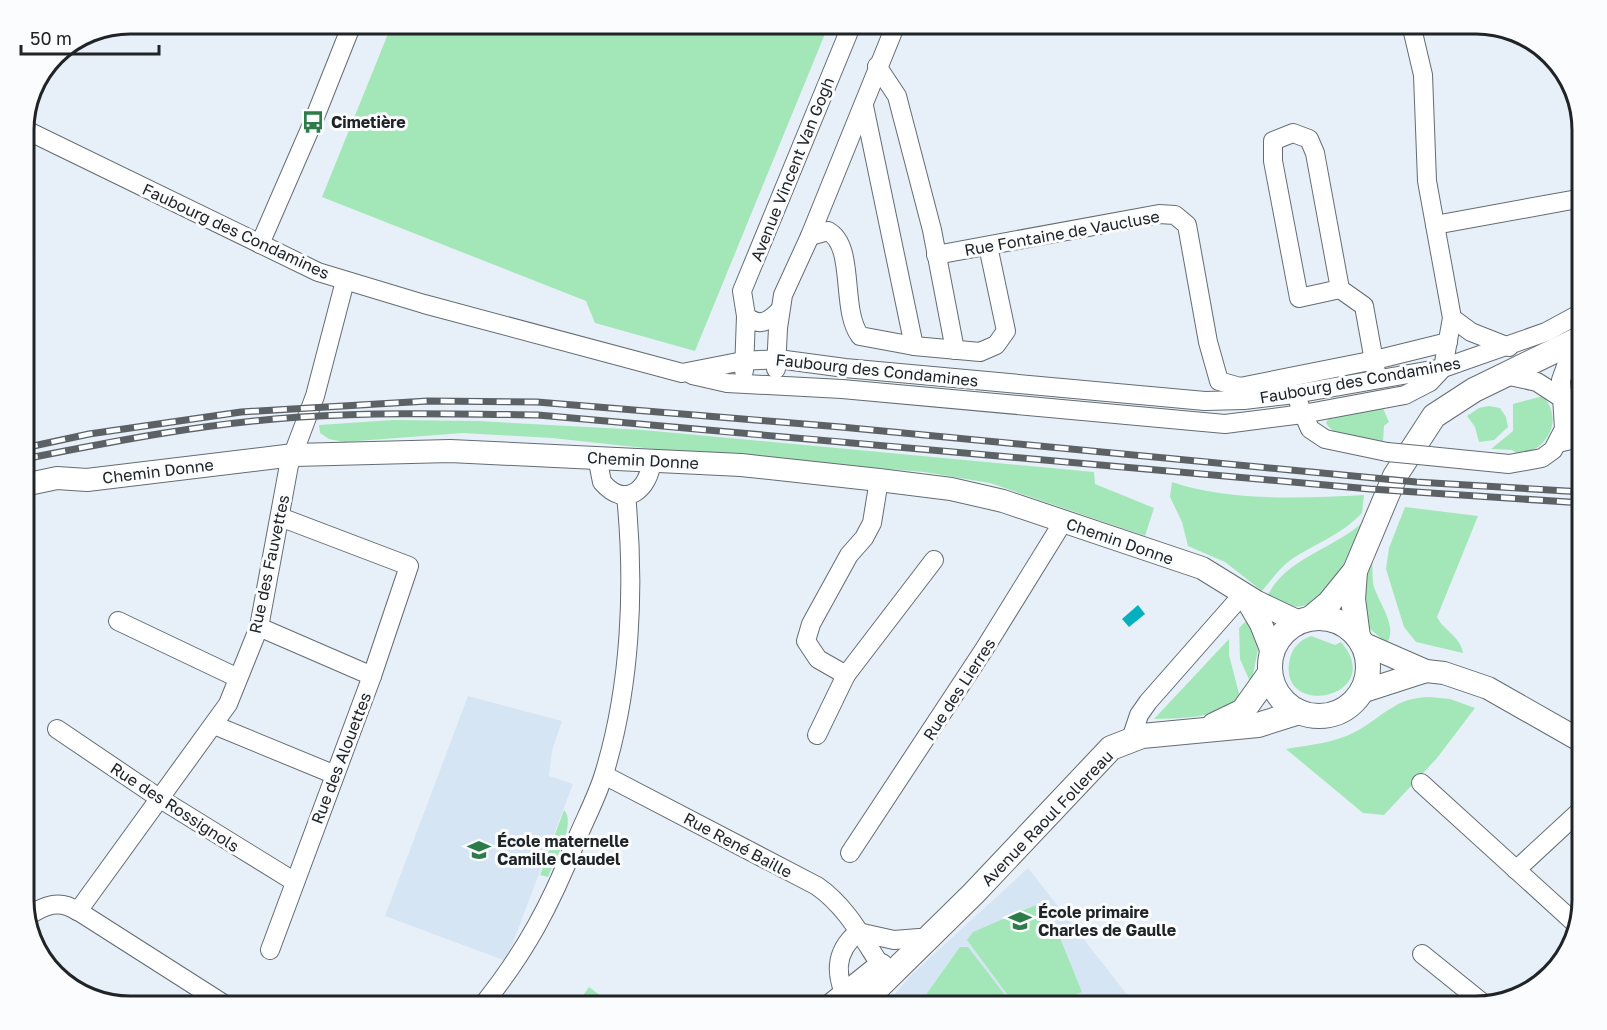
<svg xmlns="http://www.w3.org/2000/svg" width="1607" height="1030" viewBox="0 0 1607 1030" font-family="'Golos Text',sans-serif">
  <rect width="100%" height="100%" fill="#e7f0f8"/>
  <g fill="#d6e5f3">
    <polygon points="468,696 562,721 552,751 549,776 573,784 506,961 385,916"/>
    <polygon points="1028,868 1136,1006 885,1006 911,975"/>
  </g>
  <g fill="#a3e7b8">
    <polygon points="392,24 829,24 695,351 595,323 586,301 322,197"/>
    <path d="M1543 396C1564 420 1548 449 1520 455L1512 450 1491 449 1513 431V404Z"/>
    <path d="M1382 406 1389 422 1384 426 1383 441C1366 439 1335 439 1326 423L1331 414Z"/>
    <polygon points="1489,406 1500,408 1506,417 1508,427 1494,440 1479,442 1475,427 1467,416 1479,408"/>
    <polygon points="393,420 478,421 643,430 1094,472 1095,484 1154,508 1145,536 990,483 924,472 672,451 552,438 463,433 344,442 329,439 320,433 319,425"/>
    <path d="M1172 482C1232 502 1301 498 1364 495L1362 513C1342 534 1319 542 1295 557 1282 565 1272 579 1262 591L1225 562 1188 546 1182 522 1170 497Z"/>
    <path d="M1405 507 1478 516 1437 617C1444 631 1461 637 1463 653L1416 642 1404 627 1386 569 1389 548Z"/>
    <path d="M1363 522C1349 550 1330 614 1289 606 1281 604 1274 600 1267 597 1285 558 1334 549 1363 522Z"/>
    <path d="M1372 562C1373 570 1372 580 1374 587 1379 603 1398 627 1387 643L1370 629 1365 619 1364 574Z"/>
    <polygon points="1247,620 1258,650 1251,684 1240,659 1239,628"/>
    <path d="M1311 636 1335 645 1341 642C1389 698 1275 721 1290 658 1293 647 1300 640 1311 636Z"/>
    <path d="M1229 639V655L1241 701C1210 718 1189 718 1154 719Z"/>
    <path d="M1430 697 1450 699 1475 708 1437 758 1384 815 1363 813 1286 749C1309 745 1334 743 1355 732 1383 717 1395 697 1430 697Z"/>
    <path d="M564 810C577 823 554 862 548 877L540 875Z"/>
    <polygon points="1045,901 1082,992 1049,1006 1026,1006 1021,998 1012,1001 967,940 973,932"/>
    <polygon points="960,947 968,947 1012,1004 918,1006"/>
    <polygon points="589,987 609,1002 607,1006 576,1006"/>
  </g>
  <polygon fill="#04b0be" points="1138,605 1145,614 1129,627 1122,619"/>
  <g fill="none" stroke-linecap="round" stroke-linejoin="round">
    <g stroke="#646c73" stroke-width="20">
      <g id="minor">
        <polyline points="916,24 931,24"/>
        <polyline points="877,66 897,96 932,230 955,350"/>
        <polyline points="864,106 914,346"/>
        <polyline points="24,129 318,272 424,304 682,373 743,361 778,359 845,368 1205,401 1244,400 1295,394 1443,368 1546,332 1583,312"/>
        <polyline points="1435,225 1583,198"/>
        <path d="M810 236 828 231C856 246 840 309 860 336L914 346 980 352 996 345 1006 331 988 246"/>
        <polyline points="260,244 313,122 352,24"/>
        <polyline points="936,255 1159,214 1175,215 1187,225 1208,342 1219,381 1240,387 1375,360 1448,342"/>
        <polyline points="1340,289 1299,298 1273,161 1273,141 1293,133 1309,139 1315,153 1340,289 1364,306 1376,372"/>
        <path d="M746 316C759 327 768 322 779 311"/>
        <polyline points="1452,318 1471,332 1509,347"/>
        <polyline points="776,369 778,328 783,295 810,236 896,24"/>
        <polyline points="744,371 746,316 742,291 852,24"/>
        <polyline points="692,375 727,383 842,389 1225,424 1303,414 1405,395 1430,382 1443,368 1452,318 1427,181 1423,75 1411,24"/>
        <polyline points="1505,375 1537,382 1560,397"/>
        <polyline points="1563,394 1583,418"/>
        <polyline points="1299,404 1310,429 1325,439 1387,452"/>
        <polyline points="1558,443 1583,437"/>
        <polyline points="1429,456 1509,464 1542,458 1553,450 1564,429 1561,380 1566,366 1583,352"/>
        <path d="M597 457 602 482C626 510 649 489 652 460"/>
        <polyline points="879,480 872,523 864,538 849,555 811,624 806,641 818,659 846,675 934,560"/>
        <polyline points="118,621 238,678"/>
        <polyline points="259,627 372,676"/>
        <polyline points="214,725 333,774"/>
        <polyline points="57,729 159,798 295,882"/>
        <polyline points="817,735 846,675"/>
        <polyline points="1131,739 1139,715 1148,702 1243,594"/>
        <path d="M604 775 817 886C846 906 862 937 881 966L883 977"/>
        <polyline points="1421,783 1576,924"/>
        <polyline points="850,853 985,648 1063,522"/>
        <polyline points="1516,870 1583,808"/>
        <path d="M27 917C44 905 60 899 77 911"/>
        <polyline points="270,950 372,676 409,566 280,517"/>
        <polyline points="1422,954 1484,1004"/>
        <path d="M849 1005C835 976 833 953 858 932L894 940 919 938"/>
        <polyline points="227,1006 78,911 228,704 259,627 289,465 315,396 345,281"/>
        <path d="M482 1006C526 951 550 906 576 841 585 819 597 797 604 774 631 686 635 586 626 495"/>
      </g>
    </g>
    <g stroke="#646c73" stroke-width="24">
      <g id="tertiary">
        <polyline points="24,485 57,478 87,480 294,455 450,451 741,465 879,480 951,489 1003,501 1202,568 1257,602 1299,622"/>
        <polyline points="1244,595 1261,624 1272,652"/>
        <polyline points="1362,643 1426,671 1444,673 1488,688 1583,742"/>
        <polyline points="1361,692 1426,671"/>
      </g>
    </g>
    <g stroke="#646c73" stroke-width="26">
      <g id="secondary">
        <polyline points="1355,571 1353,599 1358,637"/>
        <polyline points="1311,618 1329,603 1355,571 1395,476 1434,416 1474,390 1583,337"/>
        <circle cx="1319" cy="667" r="49"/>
        <polyline points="1214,725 1243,711 1270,673"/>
        <polyline points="831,1006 881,966"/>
        <polyline points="859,1006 974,893 1111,748 1142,736 1258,725 1299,712"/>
      </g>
    </g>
    <use href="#minor" stroke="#fff" stroke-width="18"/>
    <use href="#tertiary" stroke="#fff" stroke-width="22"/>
    <use href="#secondary" stroke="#fff" stroke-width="24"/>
    <g stroke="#5c6166" stroke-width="7">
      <g id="rail">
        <polyline points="24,448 89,434 241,412 428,401 537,402 841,427 1416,482 1583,492"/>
        <path d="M24 459C115 441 207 423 300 417 379 412 459 414 538 415L1370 489 1583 503"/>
      </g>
    </g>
    <use href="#rail" stroke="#fafcfe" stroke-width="4.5" stroke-dasharray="14" stroke-linecap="butt"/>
    <g stroke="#646c73" stroke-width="20" stroke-linecap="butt">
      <polyline id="minor-bridge" points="1387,452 1429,456"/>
    </g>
    <use href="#minor-bridge" stroke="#fff" stroke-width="18"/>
  </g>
  <defs>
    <g id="bus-bare" transform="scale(1.8)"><path d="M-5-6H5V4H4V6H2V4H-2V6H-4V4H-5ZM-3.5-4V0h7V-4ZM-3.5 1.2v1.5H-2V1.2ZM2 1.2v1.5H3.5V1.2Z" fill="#2e7b4a" stroke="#fafcfe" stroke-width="2.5" paint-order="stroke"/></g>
    <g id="school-bare" transform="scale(1.8)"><path d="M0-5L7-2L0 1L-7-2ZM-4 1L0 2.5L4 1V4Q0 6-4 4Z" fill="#2e7b4a" stroke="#fafcfe" stroke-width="2.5" paint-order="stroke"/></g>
  </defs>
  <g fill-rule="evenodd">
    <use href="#bus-bare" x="313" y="122"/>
    <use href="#school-bare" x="479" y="850"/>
    <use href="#school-bare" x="1020" y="921"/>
  </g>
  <g text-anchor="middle" stroke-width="6" stroke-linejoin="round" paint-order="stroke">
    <g font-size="16" font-weight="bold" fill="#202427" stroke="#fafcfe" text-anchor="start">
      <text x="331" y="128">Cimetière</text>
      <text x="497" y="847">École maternelle<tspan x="497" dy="18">Camille Claudel</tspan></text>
      <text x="1038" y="918">École primaire<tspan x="1038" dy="18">Charles de Gaulle</tspan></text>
    </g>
    <g font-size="16" fill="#202427" stroke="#fafcfe">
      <text transform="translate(792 169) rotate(-68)" y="6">Avenue Vincent Van Gogh</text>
      <text transform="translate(236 231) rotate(25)" y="6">Faubourg des Condamines</text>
      <text transform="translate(1062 233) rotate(-10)" y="6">Rue Fontaine de Vaucluse</text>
      <text transform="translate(877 370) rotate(6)" y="6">Faubourg des Condamines</text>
      <text transform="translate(1360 380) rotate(-10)" y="6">Faubourg des Condamines</text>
      <text transform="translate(643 460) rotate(3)" y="6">Chemin Donne</text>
      <text transform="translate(158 471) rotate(-7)" y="6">Chemin Donne</text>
      <text transform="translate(1120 541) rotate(19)" y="6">Chemin Donne</text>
      <text transform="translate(269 564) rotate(-78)" y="6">Rue des Fauvettes</text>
      <text transform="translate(959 689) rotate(-57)" y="6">Rue des Lierres</text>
      <text transform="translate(341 758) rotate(-69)" y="6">Rue des Alouettes</text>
      <text transform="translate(175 807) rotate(33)" y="6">Rue des Rossignols</text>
      <text transform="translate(1047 818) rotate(-46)" y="6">Avenue Raoul Follereau</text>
      <text transform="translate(738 845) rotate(28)" y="6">Rue René Baille</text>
    </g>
  </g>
  <path d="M0 0H1607V1030H0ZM130 34H1476A96 96 0 0 1 1572 130V900A96 96 0 0 1 1476 996H130A96 96 0 0 1 34 900V130A96 96 0 0 1 130 34Z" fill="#fafcfe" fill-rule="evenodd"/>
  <path fill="none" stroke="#202427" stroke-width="3" d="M130 34H1476A96 96 0 0 1 1572 130V900A96 96 0 0 1 1476 996H130A96 96 0 0 1 34 900V130A96 96 0 0 1 130 34Z"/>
  <path d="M21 45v9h138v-9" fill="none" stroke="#202427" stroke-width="3"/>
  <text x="30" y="45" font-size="18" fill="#202427" stroke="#fafcfe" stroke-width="4.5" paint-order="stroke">50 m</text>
</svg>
